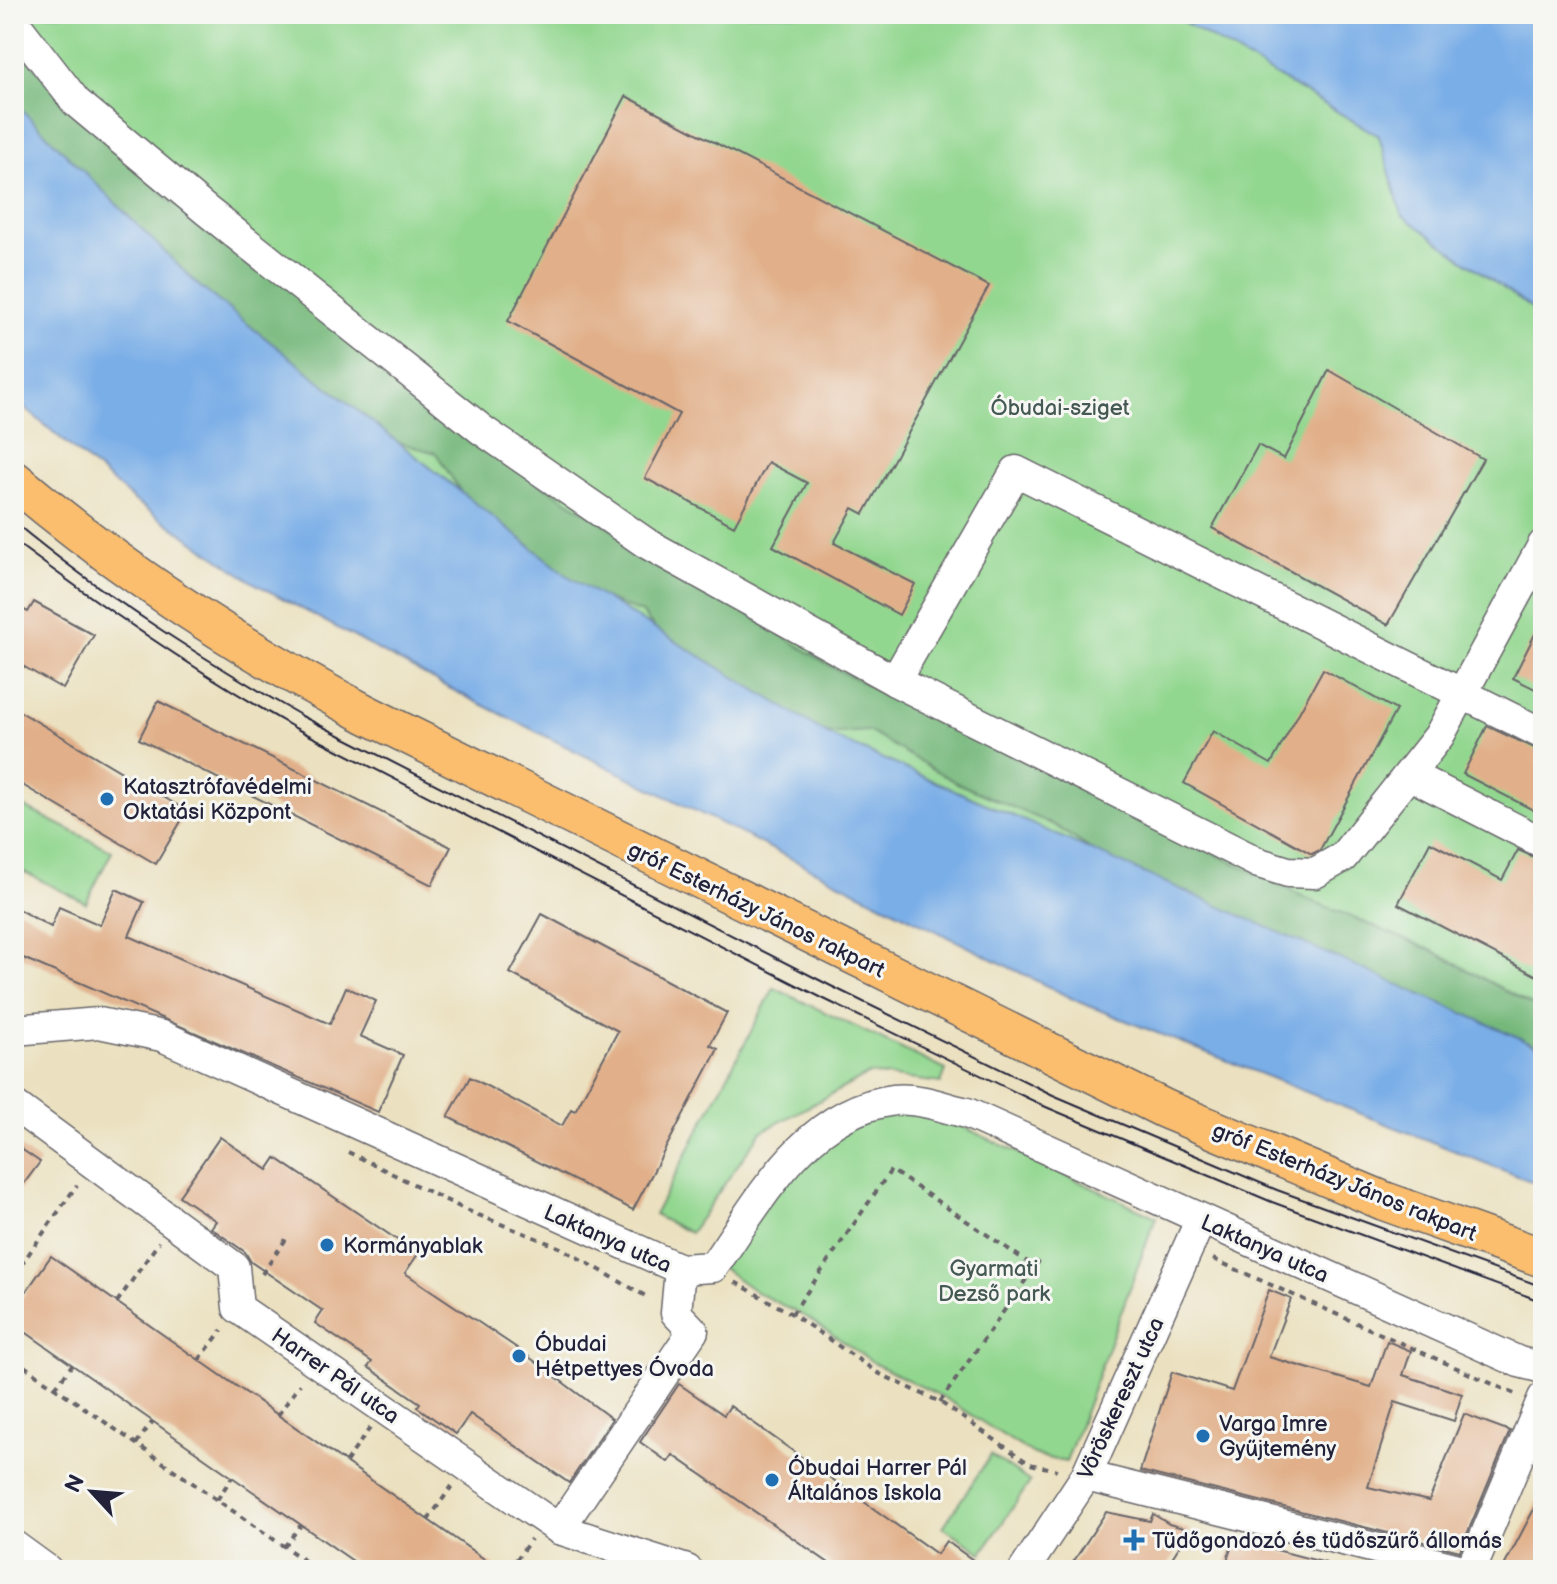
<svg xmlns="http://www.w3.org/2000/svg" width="1557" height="1584" viewBox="0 0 1557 1584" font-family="'Balsamiq Sans',sans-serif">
  <rect width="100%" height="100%" fill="#f6f6f2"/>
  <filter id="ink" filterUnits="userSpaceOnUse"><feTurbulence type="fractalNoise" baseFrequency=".0125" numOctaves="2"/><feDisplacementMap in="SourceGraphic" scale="16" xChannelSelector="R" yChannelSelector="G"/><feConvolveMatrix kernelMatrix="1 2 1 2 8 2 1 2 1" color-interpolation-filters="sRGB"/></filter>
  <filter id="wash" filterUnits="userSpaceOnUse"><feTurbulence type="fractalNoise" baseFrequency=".006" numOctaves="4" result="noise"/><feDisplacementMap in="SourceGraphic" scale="32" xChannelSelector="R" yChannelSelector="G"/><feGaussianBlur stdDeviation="1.8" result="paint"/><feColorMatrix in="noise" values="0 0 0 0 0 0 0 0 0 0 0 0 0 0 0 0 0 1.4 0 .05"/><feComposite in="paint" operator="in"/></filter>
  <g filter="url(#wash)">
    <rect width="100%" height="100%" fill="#ebe1c0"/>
    <g fill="#92d78f" stroke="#5a7c65" stroke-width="2">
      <polygon points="14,14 1170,14 1379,136 1402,215 1543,317 1543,1048 833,737 568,576 198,285"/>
      <polygon points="14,802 112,851 86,903 14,867"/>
      <polygon points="774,988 946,1070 941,1083 869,1074 761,1132 690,1233 654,1215"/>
      <path d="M901 1111 957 1124 1156 1217 1066 1462 1034 1455 943 1397 877 1365 808 1318 756 1292 721 1267C771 1201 813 1126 901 1111Z"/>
      <polygon points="991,1455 1030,1482 982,1553 943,1527"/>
    </g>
    <polygon fill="#75b87a" stroke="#4c6d5a" stroke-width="2" points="14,46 168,199 241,250 541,484 834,668 1308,899 1431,950 1543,1011 1543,1051 1170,902 1054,825 957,783 868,731 777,737 687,668 642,613 505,561 436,453 363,432 14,140"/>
    <g fill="#7aaee7" stroke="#4e6891" stroke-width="2">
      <polygon points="1170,14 1543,14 1543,317 1402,215 1379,136"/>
      <polygon points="14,102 198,285 568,576 833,737 1543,1048 1543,1186 1079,1002 443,685 254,583 135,501 14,399"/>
    </g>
    <g id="blocks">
      <g fill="#e1b08a">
        <polygon points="626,96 989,286 864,514 853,508 834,543 915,584 899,615 773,546 807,483 768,462 734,526 645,478 679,414 508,321"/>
        <polygon points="1329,370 1483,459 1388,625 1212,528 1258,445 1284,459"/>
        <polygon points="34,602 94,635 63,689 14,661 14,605 28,612"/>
        <polygon points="1543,618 1543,693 1513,678"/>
        <polygon points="1323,669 1396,710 1320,850 1312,854 1184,783 1213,731 1271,764"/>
        <polygon points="158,701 451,847 432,885 139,739"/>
        <polygon points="14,708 187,811 156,864 14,780"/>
        <polygon points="1487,726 1543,752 1543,815 1463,774"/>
        <polygon points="1430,842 1502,880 1518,850 1543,861 1543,979 1398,904"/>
        <polygon points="116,889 144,902 129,936 330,1024 346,987 376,1001 360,1036 403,1055 378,1112 14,954 14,907 51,927 59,907 100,925"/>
        <polygon points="542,914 727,1013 710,1045 718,1049 633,1210 448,1117 470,1077 562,1126 571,1109 575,1111 618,1031 510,973"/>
        <polygon points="220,1137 268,1170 276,1158 418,1254 405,1273 517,1348 612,1419 569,1483 470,1414 456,1434 417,1407 420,1403 368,1367 372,1362 315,1323 323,1311 251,1262 245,1252 211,1228 216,1221 179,1196"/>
        <polygon points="14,1144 40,1162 14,1197"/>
        <polygon points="51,1256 199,1360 500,1570 366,1570 232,1477 14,1324 14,1309"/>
        <polygon points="1269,1290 1291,1299 1269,1357 1371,1387 1387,1341 1411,1351 1403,1375 1462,1394 1454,1421 1395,1402 1368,1487 1429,1501 1464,1414 1510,1431 1460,1551 1140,1471 1172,1372 1232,1391"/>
        <polygon points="679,1384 724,1415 730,1406 937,1554 946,1541 987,1570 839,1570 673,1455 668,1462 640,1442"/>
        <polygon points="1543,1492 1543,1570 1502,1570"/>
        <polygon points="1106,1512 1150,1521 1153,1514 1169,1524 1190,1530 1164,1570 1068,1570"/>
        <polygon points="1234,1539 1326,1563 1325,1570 1224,1570"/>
      </g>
    </g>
  </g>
  <g filter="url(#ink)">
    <use href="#blocks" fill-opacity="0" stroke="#68656a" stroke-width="2"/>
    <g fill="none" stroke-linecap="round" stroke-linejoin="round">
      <g stroke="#68656a" stroke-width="33">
        <g id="minor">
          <polyline points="14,22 76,102 207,211 482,430 646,543 895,681 1259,863 1288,872 1315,873 1343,857 1439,736 1543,545"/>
          <polyline points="895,681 1016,471 1543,734"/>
          <polyline points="1410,775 1543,843"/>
          <path d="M14 1030 99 1023 162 1036 680 1269 713 1267C759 1202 805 1111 894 1100 918 1097 944 1108 967 1113L1519 1362 1543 1368"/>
          <polyline points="14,1105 234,1267 238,1308 559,1529 687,1570"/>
          <polyline points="1086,1476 1463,1570"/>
          <polyline points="559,1529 693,1331 676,1313 680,1269"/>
          <polyline points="14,1546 47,1570"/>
          <polyline points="1024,1570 1086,1476 1201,1219"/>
          <polyline points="1471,1570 1543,1398"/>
        </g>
      </g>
      <g stroke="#68656a" stroke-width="41">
        <path id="major" d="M14 480C124 573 238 647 366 714L1165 1109 1384 1201 1543 1258"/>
      </g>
      <g stroke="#68656a" stroke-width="4" stroke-dasharray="6 6" stroke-linecap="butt">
        <polyline points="348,1152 466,1210 561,1248 649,1298"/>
        <polyline points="1213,1259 1515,1394"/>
        <polyline points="262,1274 286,1239"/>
        <polyline points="14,1275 77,1185"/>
        <polyline points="735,1282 792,1314 878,1373 940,1402 1030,1464 1057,1470"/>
        <polyline points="117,1302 159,1242"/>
        <polyline points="792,1314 891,1170 1035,1267"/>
        <polyline points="14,1359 318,1570"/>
        <polyline points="199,1360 222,1330"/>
        <polyline points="55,1388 72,1365"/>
        <polyline points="940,1402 1039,1261"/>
        <polyline points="278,1415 300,1384"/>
        <polyline points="136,1444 153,1421"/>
        <polyline points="346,1462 370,1428"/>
        <polyline points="217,1500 232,1477"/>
        <polyline points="428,1520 452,1486"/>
        <polyline points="284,1547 301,1525"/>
        <polyline points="509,1570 531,1539"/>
      </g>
      <use href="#minor" stroke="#fff" stroke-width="30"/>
      <use href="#major" stroke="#fabe6e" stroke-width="38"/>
      <g stroke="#22223b" stroke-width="2">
        <path d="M14 522C103 596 202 658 302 716L831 986 1053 1095 1277 1190 1543 1287"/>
        <path d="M14 541C105 609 197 672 295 728L824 999 1046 1107 1272 1202 1543 1302"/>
      </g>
    </g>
  </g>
  <g fill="#1f6fb2" stroke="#f6f6f2" stroke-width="3">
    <circle cx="107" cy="799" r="8"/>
    <circle cx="327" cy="1245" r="8"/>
    <circle cx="519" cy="1356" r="8"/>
    <circle cx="1203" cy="1436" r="8"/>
    <circle cx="772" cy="1480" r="8"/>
    <path d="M1130 1528h8v8h8v8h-8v8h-8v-8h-8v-8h8z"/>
  </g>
  <g text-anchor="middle" stroke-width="6" stroke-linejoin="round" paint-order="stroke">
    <g font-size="22" fill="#445854" stroke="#f6f6f2">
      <text x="1060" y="415">Óbudai-sziget</text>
      <text x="994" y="1276">Gyarmati<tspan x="994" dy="25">Dezső park</tspan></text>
    </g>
    <g font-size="22" fill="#22223b" stroke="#f6f6f2" text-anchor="start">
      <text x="123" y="794">Katasztrófavédelmi<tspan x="123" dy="25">Oktatási Központ</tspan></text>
      <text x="343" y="1253">Kormányablak</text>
      <text x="535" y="1351">Óbudai<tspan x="535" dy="25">Hétpettyes Óvoda</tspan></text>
      <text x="1219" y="1431">Varga Imre<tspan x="1219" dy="25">Gyűjtemény</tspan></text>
      <text x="788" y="1475">Óbudai Harrer Pál<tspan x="788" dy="25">Általános Iskola</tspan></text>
      <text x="1152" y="1548">Tüdőgondozó és tüdőszűrő állomás</text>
    </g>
    <g font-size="22" fill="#22223b" stroke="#f6f6f2">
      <text transform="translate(757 909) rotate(26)" y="8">gróf Esterházy János rakpart</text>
      <text transform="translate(1345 1181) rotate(22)" y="8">gróf Esterházy János rakpart</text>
      <text transform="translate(608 1238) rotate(24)" y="8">Laktanya utca</text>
      <text transform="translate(1265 1248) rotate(24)" y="8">Laktanya utca</text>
      <text transform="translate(336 1375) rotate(35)" y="8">Harrer Pál utca</text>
      <text transform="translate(1120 1398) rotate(-65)" y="8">Vöröskereszt utca</text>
    </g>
  </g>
  <rect width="1557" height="1584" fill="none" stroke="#f6f6f2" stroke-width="48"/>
  <g transform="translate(92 1492) rotate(296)" stroke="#f6f6f2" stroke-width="6" paint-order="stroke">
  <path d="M0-6L14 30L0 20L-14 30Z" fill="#22223b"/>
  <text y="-12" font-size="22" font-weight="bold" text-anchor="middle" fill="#22223b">N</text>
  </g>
</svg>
